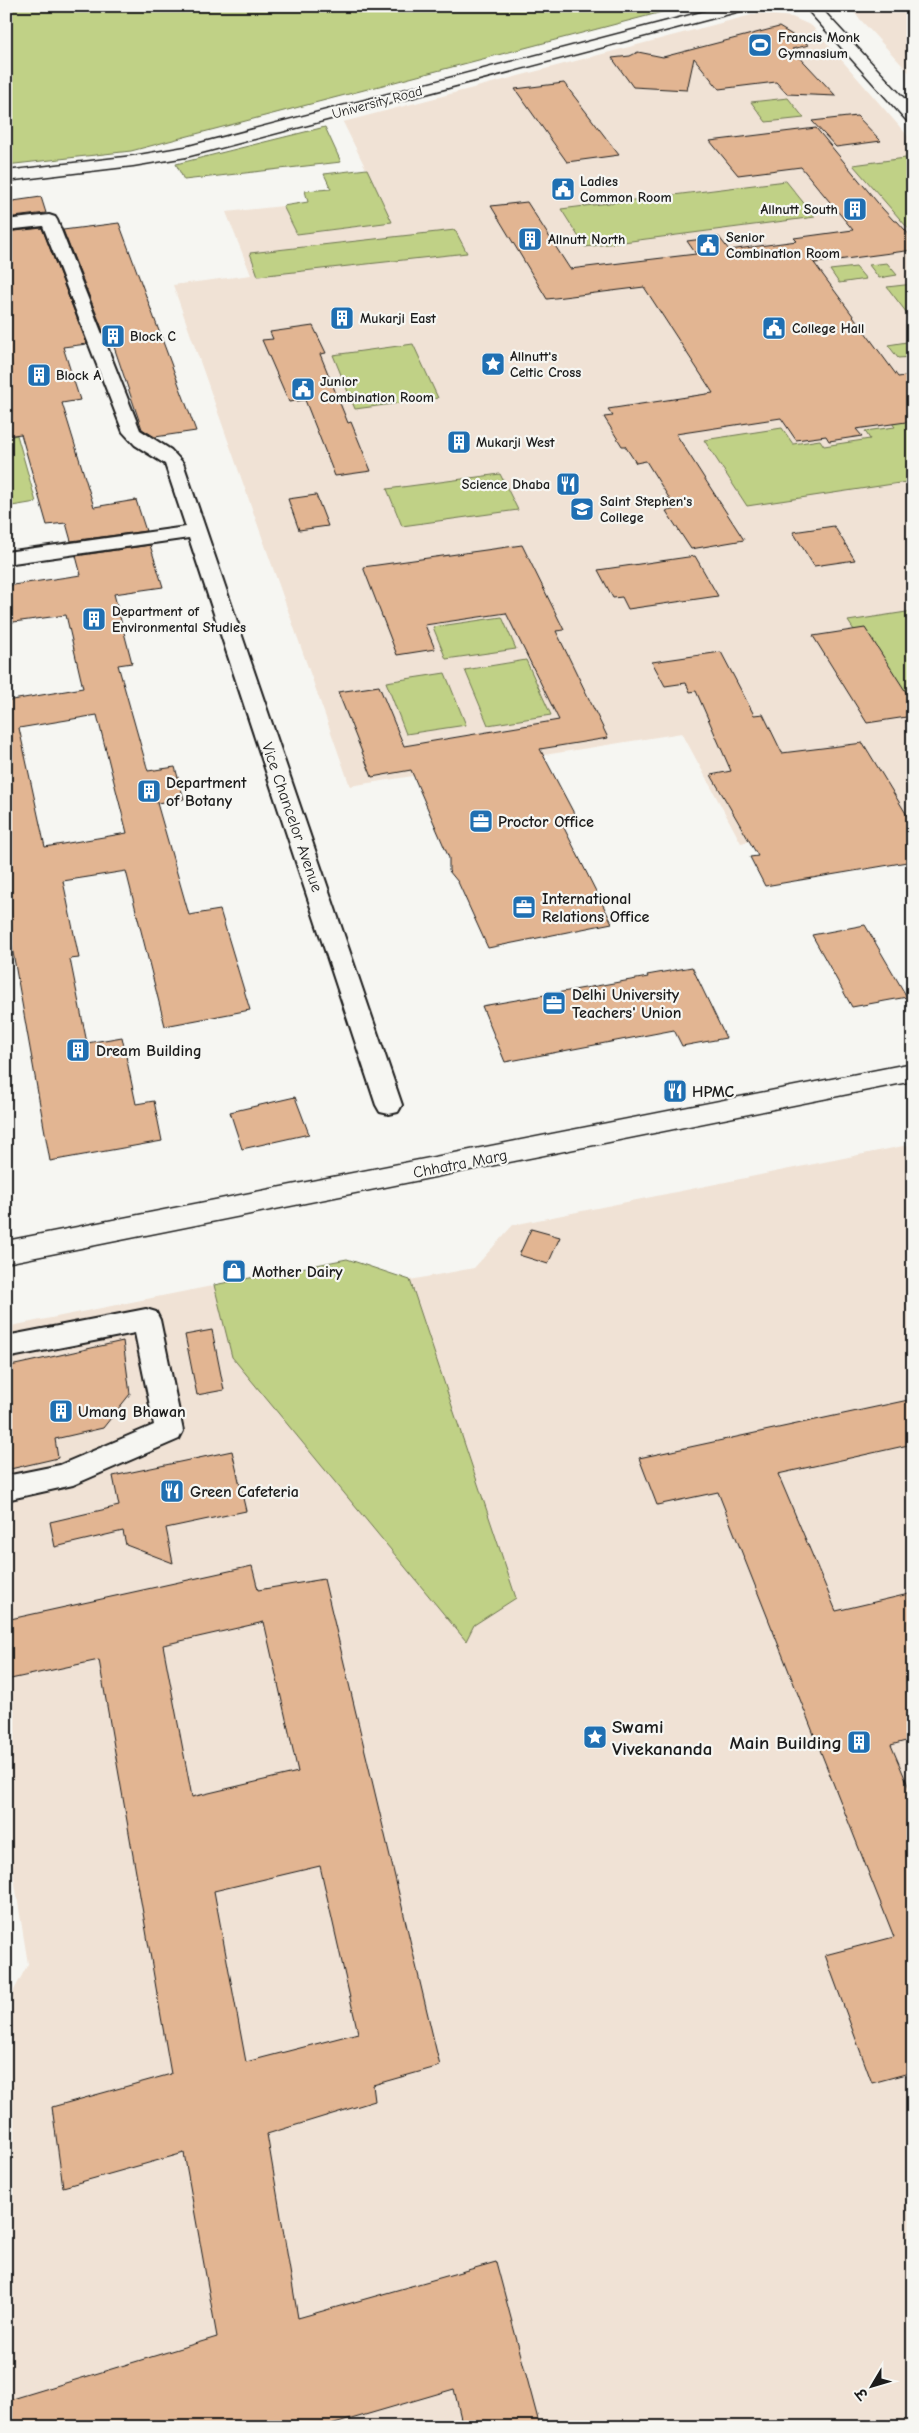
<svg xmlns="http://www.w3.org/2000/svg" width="919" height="2433" viewBox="0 0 919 2433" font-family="'Comic Neue','Playpen Sans Deva',sans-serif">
  <rect width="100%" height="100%" fill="#f6f6f2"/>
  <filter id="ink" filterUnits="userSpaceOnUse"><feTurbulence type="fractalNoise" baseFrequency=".02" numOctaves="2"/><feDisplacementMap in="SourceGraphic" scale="10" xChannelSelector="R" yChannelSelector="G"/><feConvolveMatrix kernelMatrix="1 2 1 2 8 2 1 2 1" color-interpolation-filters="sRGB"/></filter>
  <g filter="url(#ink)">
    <g fill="#f0e2d5">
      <polygon points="848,6 913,6 913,77"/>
      <polygon points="759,13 792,17 812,26 913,142 913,814 741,843 682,733 350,786 173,285 251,275 226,212 283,206 297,234 392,222 343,122"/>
      <polygon points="913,1144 913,2427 6,2427 6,2005 28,1964 6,1828 6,1327 347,1259 410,1280 474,1268 513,1225"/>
    </g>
    <g fill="#c0d186" stroke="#6e7651">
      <polygon points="6,6 685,6 131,151 6,165"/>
      <polygon points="788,98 804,118 766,122 751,102"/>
      <polygon points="325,127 341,162 184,180 176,164"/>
      <polygon points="913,157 913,234 853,165"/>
      <polygon points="367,169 392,222 297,234 283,206 308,202 305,191 331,189 324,174"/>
      <polygon points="786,181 815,217 585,247 561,209"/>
      <polygon points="455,230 467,253 258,276 250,253"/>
      <polygon points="887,263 897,275 879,278 869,265"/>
      <polygon points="856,267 866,279 839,283 830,270"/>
      <polygon points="913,284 913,321 887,287"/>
      <polygon points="913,341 913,357 898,358 888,345"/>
      <polygon points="413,344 438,398 355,409 333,355"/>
      <polygon points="913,409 913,481 747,506 704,440 782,428 793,444 820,440 824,446 870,439 865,431 895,427 884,413"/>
      <polygon points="17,435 36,502 6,507 6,437"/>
      <polygon points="500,474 518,510 402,526 387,489"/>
      <polygon points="913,611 913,719 848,621"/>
      <polygon points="502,617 516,649 446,659 433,627"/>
      <polygon points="526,660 551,715 488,725 465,670"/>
      <polygon points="445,673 466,725 406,734 386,682"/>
      <polygon points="347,1259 410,1280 516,1598 474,1625 466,1641 232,1357 214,1285"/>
    </g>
    <g fill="#e2b592" stroke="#1c1c1c" fill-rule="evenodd">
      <polygon points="779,27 809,45 792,49 836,96 787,94 776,82 719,89 694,58 687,90 633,87 612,58 630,56 638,52 663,57"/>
      <polygon points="564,83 619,155 567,162 515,89"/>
      <polygon points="857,116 881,141 836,147 812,121"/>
      <polygon points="816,128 882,208 894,221 897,221 913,239 913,250 815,263 809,256 898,377 913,375 913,421 856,429 862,436 829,441 826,436 796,440 781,418 676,434 744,540 691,549 666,511 676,509 646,461 636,463 625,446 622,446 604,417 613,416 608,409 713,393 644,287 547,299 491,206 527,202 570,269 696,254 687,241 719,237 729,250 797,241 794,238 853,230 801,167 738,175 710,141"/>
      <polygon points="41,197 46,213 6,218 6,202"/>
      <polygon points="119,223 196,431 155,437 142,429 112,341 107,341 63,230"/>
      <polygon points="42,228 87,344 63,347 80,400 62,403 94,507 136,500 146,531 71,541 66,523 47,525 21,434 6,436 6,232"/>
      <polygon points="313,326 326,353 320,354 348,423 351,422 371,471 335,476 305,400 289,402 262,340 273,339 270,332"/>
      <polygon points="316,495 328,526 299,530 288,499"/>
      <polygon points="834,526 855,560 814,566 793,532"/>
      <path d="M150 545 163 587 114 594 132 663 118 665 148 771 175 767 184 799 157 803 189 915 220 910 250 1010 165 1026 126 871 63 881 79 958 70 959 87 1043 122 1037 136 1104 154 1101 162 1141 50 1161 6 913V701L83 688 66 615 6 623V586L81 575 76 556ZM97 715 127 833 45 847 19 728Z"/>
      <polygon points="522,545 564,630 556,631 608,738 540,749 578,821 562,824 612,923 488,948 458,882 449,871 449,858 411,770 372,777 338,692 379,686 404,746 559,720 506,613 425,625 435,649 397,655 363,567"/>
      <polygon points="695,556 718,596 628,609 622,597 613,598 598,570"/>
      <polygon points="865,628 913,703 913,716 867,723 813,636"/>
      <polygon points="721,652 754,715 763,714 782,753 863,743 913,825 913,861 765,886 750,857 758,856 711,775 731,771 696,691 690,692 686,683 665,686 652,662"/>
      <polygon points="865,925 907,997 852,1007 812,935"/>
      <polygon points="692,967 726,1038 682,1046 674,1030 505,1062 482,1006 648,977 647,975"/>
      <polygon points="295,1097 309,1134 242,1149 230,1112"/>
      <polygon points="531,1229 560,1237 548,1264 519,1255"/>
      <polygon points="212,1330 224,1390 197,1395 185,1335"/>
      <polygon points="123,1341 130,1394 103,1428 55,1439 58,1458 6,1470 6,1367"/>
      <polygon points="913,1399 913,1444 778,1474 836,1611 913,1593 913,1739 891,1745 913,1797 913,2072 872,2083 825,1955 894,1937 718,1492 657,1505 639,1458"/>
      <polygon points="232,1451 246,1511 166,1528 173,1563 126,1545 123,1531 55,1547 50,1522 119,1506 113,1476"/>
      <path d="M252 1566 258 1590 324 1579 440 2066 373 2085 375 2101 267 2134 298 2318 496 2262 540 2427H463L454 2389 324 2427H6V2401L217 2337 184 2153 63 2187 52 2107 171 2074 99 1660 6 1680V1620ZM264 1622 298 1772 192 1797 163 1645ZM320 1866 358 2033 246 2062 214 1891Z"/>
    </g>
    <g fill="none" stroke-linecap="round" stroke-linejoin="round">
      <g stroke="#1c1c1c" stroke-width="4">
        <g id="minor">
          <polygon points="49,215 55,217 57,220 140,430 171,450 183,463 402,1105 398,1112 389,1114 380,1112 376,1105 189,538 6,564 6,552 186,527 165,464 135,445 123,432 43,226 6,230 6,220"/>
          <polygon points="146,1309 156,1312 160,1320 183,1431 179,1439 73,1485 6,1500 6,1476 60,1465 154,1425 135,1333 6,1358 6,1336"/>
        </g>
      </g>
      <g stroke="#1c1c1c" stroke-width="3">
        <g id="tertiary">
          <polygon points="725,6 750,6 748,9 186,157 133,166 6,181 6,171 133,156 185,147"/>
          <polygon points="804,6 819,6 913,108 913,123 907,121"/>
          <polygon points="913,1063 913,1081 6,1263 6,1241"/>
        </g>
      </g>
      <use href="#minor" fill="#f6f6f2" fill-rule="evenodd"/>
      <use href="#tertiary" fill="#f6f6f2" fill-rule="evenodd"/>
    </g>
  </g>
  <defs>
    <g id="stadium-square" transform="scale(1.25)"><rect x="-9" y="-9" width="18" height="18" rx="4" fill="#1f6fb2" stroke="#f6f6f2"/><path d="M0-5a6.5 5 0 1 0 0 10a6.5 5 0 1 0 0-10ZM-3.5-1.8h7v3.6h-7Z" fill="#fff"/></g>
    <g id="civic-square" transform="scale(1.25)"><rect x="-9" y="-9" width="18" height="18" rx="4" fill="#1f6fb2" stroke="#f6f6f2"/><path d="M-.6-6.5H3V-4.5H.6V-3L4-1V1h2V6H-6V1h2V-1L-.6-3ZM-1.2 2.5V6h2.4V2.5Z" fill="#fff"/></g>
    <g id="building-square" transform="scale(1.25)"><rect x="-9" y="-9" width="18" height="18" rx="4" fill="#1f6fb2" stroke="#f6f6f2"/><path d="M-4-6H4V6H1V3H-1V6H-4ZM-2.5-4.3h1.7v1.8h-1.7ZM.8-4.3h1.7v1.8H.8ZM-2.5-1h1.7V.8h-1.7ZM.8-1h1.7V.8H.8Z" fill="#fff"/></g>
    <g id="sight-square" transform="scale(1.25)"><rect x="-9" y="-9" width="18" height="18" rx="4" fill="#1f6fb2" stroke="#f6f6f2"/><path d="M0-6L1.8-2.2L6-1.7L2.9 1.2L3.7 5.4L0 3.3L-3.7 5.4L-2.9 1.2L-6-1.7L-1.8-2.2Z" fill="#fff"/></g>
    <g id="restaurant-square" transform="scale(1.25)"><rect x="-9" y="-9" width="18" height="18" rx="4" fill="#1f6fb2" stroke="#f6f6f2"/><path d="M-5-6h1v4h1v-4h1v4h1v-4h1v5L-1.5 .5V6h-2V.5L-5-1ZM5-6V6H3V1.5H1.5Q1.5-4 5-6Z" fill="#fff"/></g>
    <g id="university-square" transform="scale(1.25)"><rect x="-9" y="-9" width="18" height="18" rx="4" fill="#1f6fb2" stroke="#f6f6f2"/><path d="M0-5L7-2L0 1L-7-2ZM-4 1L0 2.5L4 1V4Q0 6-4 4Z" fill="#fff"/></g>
    <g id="office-square" transform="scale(1.25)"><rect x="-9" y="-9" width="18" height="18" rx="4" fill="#1f6fb2" stroke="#f6f6f2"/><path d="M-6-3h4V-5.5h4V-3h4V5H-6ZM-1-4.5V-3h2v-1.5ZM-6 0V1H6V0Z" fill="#fff"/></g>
    <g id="shop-square" transform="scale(1.25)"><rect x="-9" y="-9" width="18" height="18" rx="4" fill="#1f6fb2" stroke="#f6f6f2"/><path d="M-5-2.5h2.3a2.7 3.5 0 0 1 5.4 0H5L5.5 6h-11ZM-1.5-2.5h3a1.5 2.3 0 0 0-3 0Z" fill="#fff"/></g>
  </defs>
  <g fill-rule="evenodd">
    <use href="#stadium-square" x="760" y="45"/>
    <use href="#civic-square" x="563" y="189"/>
    <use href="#building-square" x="855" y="209"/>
    <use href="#building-square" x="530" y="239"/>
    <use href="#civic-square" x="708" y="245"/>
    <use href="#building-square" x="342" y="318"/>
    <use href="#civic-square" x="774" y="328"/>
    <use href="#building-square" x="113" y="336"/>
    <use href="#sight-square" x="493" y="364"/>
    <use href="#building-square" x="39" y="375"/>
    <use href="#civic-square" x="303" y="389"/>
    <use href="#building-square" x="459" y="442"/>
    <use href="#restaurant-square" x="568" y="484"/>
    <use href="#university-square" x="582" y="509"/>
    <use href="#building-square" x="94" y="619"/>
    <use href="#building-square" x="149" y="791"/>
    <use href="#office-square" x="481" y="821"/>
    <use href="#office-square" x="524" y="907"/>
    <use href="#office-square" x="554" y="1003"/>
    <use href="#building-square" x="78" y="1050"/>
    <use href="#restaurant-square" x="675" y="1091"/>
    <use href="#shop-square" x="234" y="1271"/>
    <use href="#building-square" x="61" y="1411"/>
    <use href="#restaurant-square" x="172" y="1491"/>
    <use href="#sight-square" x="595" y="1737"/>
    <use href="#building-square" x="859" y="1742"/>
  </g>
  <g text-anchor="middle" stroke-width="4.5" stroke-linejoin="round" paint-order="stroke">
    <g font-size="14" font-weight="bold" fill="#1c1c1c" stroke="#f6f6f2" text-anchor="start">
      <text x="778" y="42">Francis Monk<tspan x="778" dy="16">Gymnasium</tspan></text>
      <text x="580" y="186">Ladies<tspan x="580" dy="16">Common Room</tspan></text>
      <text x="838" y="214" text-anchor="end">Allnutt South</text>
      <text x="726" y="242">Senior<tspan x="726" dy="16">Combination Room</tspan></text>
      <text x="548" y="244">Allnutt North</text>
      <text x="360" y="323">Mukarji East</text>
      <text x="792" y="333">College Hall</text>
      <text x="130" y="341">Block C</text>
      <text x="510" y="361">Allnutt's<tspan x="510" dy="16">Celtic Cross</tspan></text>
      <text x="56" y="380">Block A</text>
      <text x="320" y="386">Junior<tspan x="320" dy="16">Combination Room</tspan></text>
      <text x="476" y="447">Mukarji West</text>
      <text x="550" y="489" text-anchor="end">Science Dhaba</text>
      <text x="600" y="506">Saint Stephen's<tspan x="600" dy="16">College</tspan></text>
      <text x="112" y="616">Department of<tspan x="112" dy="16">Environmental Studies</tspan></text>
    </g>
    <g font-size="14" fill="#1c1c1c" stroke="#f6f6f2">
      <text transform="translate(377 102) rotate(-15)" y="5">University Road</text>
    </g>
    <g font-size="16" font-weight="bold" fill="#1c1c1c" stroke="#f6f6f2" text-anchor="start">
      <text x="166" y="788">Department<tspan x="166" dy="18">of Botany</tspan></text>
      <text x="498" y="827">Proctor Office</text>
      <text x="542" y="904">International<tspan x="542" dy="18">Relations Office</tspan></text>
      <text x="572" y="1000">Delhi University<tspan x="572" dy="18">Teachers' Union</tspan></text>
      <text x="96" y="1056">Dream Building</text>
      <text x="692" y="1097">HPMC</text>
      <text x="252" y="1277">Mother Dairy</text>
      <text x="78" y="1417">Umang Bhawan</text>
      <text x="190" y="1497">Green Cafeteria</text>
    </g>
    <g font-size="16" fill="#1c1c1c" stroke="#f6f6f2">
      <text transform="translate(293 817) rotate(71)" y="6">Vice Chancelor Avenue</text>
      <text transform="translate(460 1163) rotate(-11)" y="6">Chhatra Marg</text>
    </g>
    <g font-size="19" font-weight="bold" fill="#1c1c1c" stroke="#f6f6f2" text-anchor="start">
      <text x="612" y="1733">Swami<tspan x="612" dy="22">Vivekananda</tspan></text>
      <text x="842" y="1749" text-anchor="end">Main Building</text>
    </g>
  </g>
  <rect width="919" height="2433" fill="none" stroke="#f6f6f2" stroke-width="25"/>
  <rect x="12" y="12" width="894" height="2408" fill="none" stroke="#1c1c1c" stroke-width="2" filter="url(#ink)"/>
  <g transform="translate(872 2386) rotate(232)" stroke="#f6f6f2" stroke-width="4" paint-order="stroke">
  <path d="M0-4L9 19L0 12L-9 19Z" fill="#1c1c1c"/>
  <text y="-8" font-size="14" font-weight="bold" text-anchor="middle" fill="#1c1c1c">उ</text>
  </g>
</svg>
